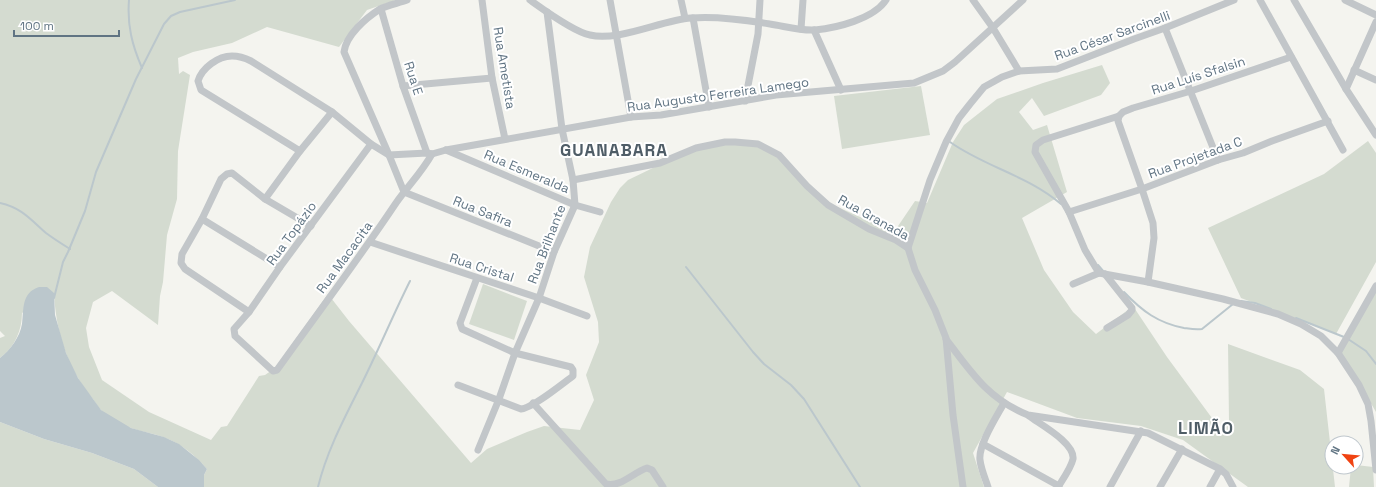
<svg xmlns="http://www.w3.org/2000/svg" width="1376" height="487" viewBox="0 0 1376 487" font-family="'Space Grotesk',sans-serif">
  <rect width="100%" height="100%" fill="#f4f4ef"/>
  <g fill="#d4dbd0">
    <path d="M0 0H396L367 10 339 47 267 27 232 43 193 52 178 58 179 74 183 71 190 75 178 151 177 199 167 235 163 282 160 296 158 325 112 291 93 302 86 328 89 347 102 380 149 412 211 440 221 427 227 426 259 376 265 375 275 368 328 294 349 321 471 463 487 449 527 432 544 426 580 430 594 400 586 375 599 342 598 322 584 277 590 247 611 202 620 188 628 180 688 151 725 142 751 140 782 157 824 201 894 232 915 201 927 203 953 142 964 125 997 99 1043 83 1102 65 1110 83 1101 95 1044 116 1032 98 1019 112 1033 130 1047 125 1067 192 1022 218 1044 270 1073 312 1096 334 1133 306 1167 357 1223 433 1229 421 1228 344 1300 370 1324 389 1335 487H1248L1183 440 1141 426 1077 418 1007 392 973 453 984 487H204V475L207 469C195 455 180 443 163 437 153 433 141 432 131 428 121 424 110 418 102 411 98 408 96 403 93 399 67 368 56 332 54 293L22 313C22 330 15 347 0 358V338L5 336 0 331Z"/>
    <polygon points="921,86 930,135 842,149 834,96"/>
    <polygon points="1368,141 1376,153 1376,262 1336,334 1241,298 1208,228 1324,174"/>
    <polygon points="483,284 527,301 514,340 469,324"/>
    <polygon points="1376,288 1376,412 1341,352"/>
    <polygon points="0,422 44,439 92,453 134,469 158,487 0,487"/>
    <polygon points="1356,465 1373,467 1374,487 1349,487 1351,467 1356,467"/>
  </g>
  <path fill="#bbc7cc" d="M39 287H47L54 293 55 315 66 353 78 378 101 410 131 428 164 437 179 444 199 460 207 469 204 475V487H158L134 469 92 453 44 439 0 422V358C10 350 20 337 22 324 24 309 21 293 39 287Z"/>
  <g fill="none" stroke-linecap="round" stroke-linejoin="round">
    <g stroke="#bbc7cc" stroke-width="2">
      <path d="M129 0C127 25 132 45 142 68"/>
      <path d="M950 142C985 167 1029 176 1061 204"/>
      <path d="M0 203C22 208 30 219 46 233 54 239 62 244 70 249"/>
      <polyline points="1098,265 1104,272"/>
      <polyline points="686,267 753,352 764,364 791,385 804,399 860,487"/>
      <path d="M1124 292C1142 311 1158 323 1184 328 1191 329 1196 330 1202 329L1233 304"/>
      <polyline points="54,298 63,262 68,252 85,211 96,172 136,79 164,24 171,16 180,12 235,0"/>
      <polyline points="1241,301 1255,303 1271,309"/>
      <polyline points="1296,318 1344,337"/>
      <polyline points="1348,339 1366,351 1376,364"/>
      <path d="M318 487C327 450 345 417 362 383 379 349 393 315 410 281"/>
    </g>
    <g stroke="#c2c6c9" stroke-width="7">
      <path d="M407 0C399 3 388 5 380 9 366 18 346 35 344 52L389 155 404 192 554 252"/>
      <polyline points="482,0 492,78 505,139"/>
      <path d="M530 0C544 10 574 32 590 35 618 42 662 20 691 18 715 16 746 20 770 24 784 26 800 31 815 30 836 28 874 19 886 0"/>
      <polyline points="610,0 631,117"/>
      <polyline points="681,0 685,18"/>
      <polyline points="973,0 993,28 1019,71"/>
      <polyline points="1260,0 1343,150"/>
      <polyline points="1294,0 1346,89 1376,135"/>
      <polyline points="1345,0 1376,15"/>
      <polyline points="381,9 403,86 427,153"/>
      <polyline points="693,18 709,107"/>
      <polyline points="1165,28 1218,160"/>
      <polyline points="801,29 803,0"/>
      <polyline points="814,30 841,90"/>
      <polyline points="1354,70 1376,80"/>
      <polyline points="403,86 492,78"/>
      <polyline points="1346,89 1376,22"/>
      <polyline points="745,101 758,34 760,0"/>
      <path d="M371 144 280 267 249 312 234 329 235 336 273 371 277 370C317 314 358 260 396 203 408 186 422 172 432 154"/>
      <polyline points="446,150 575,205 600,212"/>
      <path d="M300 151 201 90 198 81C202 68 218 56 232 56 239 56 245 58 251 61L332 112 371 144 389 155 427 153 432 154 446 150 631 117 661 115 776 95 914 83 943 71 955 62 1023 0"/>
      <polyline points="573,180 660,163 696,148 725,142 735,142 758,144 779,155 807,186 828,205 869,229 896,240 908,248 915,270 935,310 946,338 953,415 963,487"/>
      <polyline points="265,199 300,151 332,112"/>
      <polyline points="1069,212 1142,189 1218,160 1243,153 1272,141 1328,121"/>
      <polyline points="202,219 280,267"/>
      <polyline points="370,242 539,298 587,316"/>
      <polyline points="908,248 930,180 946,142 959,118 970,104 984,87 1002,77 1019,71 1057,69 1134,39 1165,28 1234,0"/>
      <polyline points="1099,273 1085,250 1069,212 1035,152 1036,145 1043,140 1119,116"/>
      <polyline points="1105,274 1132,308 1132,310 1128,315 1107,328"/>
      <polyline points="1148,282 1154,238 1153,223 1142,189 1118,121 1119,116 1123,112 1133,108 1191,91 1291,57"/>
      <polyline points="1073,284 1099,273 1148,282 1223,299 1278,314 1301,324 1321,336 1338,353 1359,385 1368,404 1371,421 1376,470"/>
      <polyline points="249,312 185,269 181,263 182,254 202,219 221,179 227,174 232,173 265,199 311,226"/>
      <path d="M946 339C971 372 988 399 1028 415L1148 433 1220 469 1226 474 1233 487"/>
      <polyline points="1338,353 1376,286"/>
      <path d="M458 385 521 409C533 408 562 384 573 376V370L571 367 515 353 462 329 460 323 477 278"/>
      <path d="M533 403 606 484C622 487 632 473 647 468L652 470 663 487"/>
      <path d="M1029 416C1041 425 1075 443 1073 459 1071 468 1063 479 1058 487"/>
      <polyline points="983,444 1059,486"/>
      <polyline points="478,450 499,399 515,353 539,298 554,252 575,205 573,180 562,129 547,12"/>
      <path d="M988 487C985 478 981 469 980 460 978 445 997 416 1004 403"/>
      <polyline points="1110,487 1141,431"/>
      <polyline points="1160,487 1182,449"/>
      <polyline points="1210,487 1220,469"/>
    </g>
  </g>
  <g text-anchor="middle" stroke-width="4" stroke-linejoin="round" paint-order="stroke">
    <g font-size="13" fill="#607483" stroke="#fff">
      <text transform="translate(1112 35) rotate(-20)" y="5">Rua César Sarcinelli</text>
      <text transform="translate(505 68) rotate(81)" y="5">Rua Ametista</text>
      <text transform="translate(1198 75) rotate(-18)" y="5">Rua Luís Sfalsin</text>
      <text transform="translate(414 78) rotate(72)" y="5">Rua E</text>
      <text transform="translate(718 94) rotate(-8)" y="5">Rua Augusto Ferreira Lamego</text>
      <text transform="translate(1195 157) rotate(-20)" y="5">Rua Projetada C</text>
      <text transform="translate(527 171) rotate(23)" y="5">Rua Esmeralda</text>
      <text transform="translate(483 211) rotate(22)" y="5">Rua Safira</text>
      <text transform="translate(874 217) rotate(29)" y="5">Rua Granada</text>
      <text transform="translate(291 233) rotate(-54)" y="5">Rua Topázio</text>
      <text transform="translate(546 244) rotate(-69)" y="5">Rua Brilhante</text>
      <text transform="translate(344 257) rotate(-54)" y="5">Rua Macacita</text>
      <text transform="translate(482 267) rotate(18)" y="5">Rua Cristal</text>
    </g>
    <g font-size="17" font-weight="bold" letter-spacing="1" fill="#4f5d67" stroke="#fff">
      <text x="614" y="156">GUANABARA</text>
      <text x="1206" y="434">LIMÃO</text>
    </g>
  </g>
  <g transform="translate(1344 455) rotate(297)"><circle r="19" fill="#ffffff" stroke="#bfc7cd"/>
  <path d="M0-3L7 15L0 10L-7 15Z" fill="#f04312"/>
  <text y="-6" font-size="11" font-weight="bold" text-anchor="middle" fill="#607483">N</text>
  </g>
  <path d="M14 30v6h105v-6" fill="none" stroke="#607483" stroke-width="2"/>
  <text x="20" y="30" font-size="12" fill="#607483" stroke="#ffffff" stroke-width="3" paint-order="stroke">100 m</text>
</svg>
